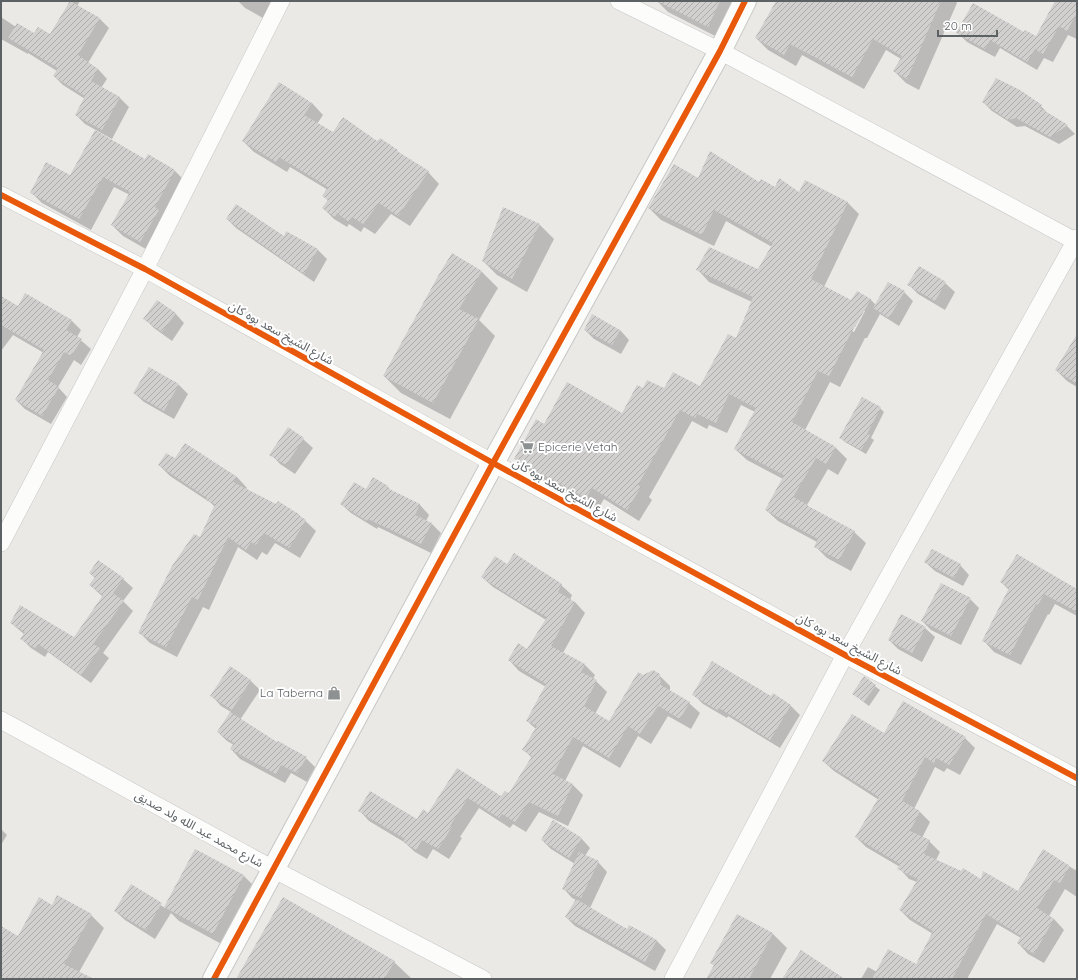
<svg xmlns="http://www.w3.org/2000/svg" width="1078" height="980" viewBox="0 0 1078 980" font-family="Quicksand,'Noto Sans Arabic',sans-serif">
  <defs>
    <pattern id="building-hatch" width="6" height="6" patternUnits="userSpaceOnUse"><rect width="6" height="6" fill="#d2d0cf"/><path d="M-1 1l2-2M0 6l6-6M5 7l2-2" fill="none" stroke="#aeacac"/></pattern>
  </defs>
  <rect width="100%" height="100%" fill="#ebe9e6"/>
  <g fill="#0003" fill-rule="evenodd">
    <polygon points="67,1 80,1 77,6 100,19 109,28 88,63 98,69 107,79 101,88 120,98 129,107 112,139 85,124 76,115 85,99 63,85 54,76 57,71 28,53 28,54 1,39 1,17 16,27 34,35 50,35 70,2"/>
    <polygon points="238,1 270,1 279,10 272,23 245,8"/>
    <polygon points="657,1 740,1 721,39 668,12"/>
    <polygon points="777,1 956,1 957,3 919,90 906,83 894,71 901,59 886,50 864,89 802,55 796,66 768,50 756,38"/>
    <polygon points="1057,1 1077,1 1077,39 1068,35 1053,62 1044,58 1037,70 1000,48 995,57 967,42 957,32 1025,33 1036,38"/>
    <polygon points="983,102 1041,106 1049,115 1067,126 1075,134 1059,144 1025,126 1017,127 992,111"/>
    <polygon points="312,103 323,115 317,124 333,133 378,143 397,151 402,156 428,172 439,184 410,226 391,214 375,234 364,227 361,232 349,224 347,227 334,219 323,208 328,201 324,196 328,190 290,167 287,172 254,152 243,141"/>
    <polygon points="148,156 175,171 186,182 151,252 123,236 112,225 130,195 114,187 91,230 42,203 31,192 70,176 146,160"/>
    <path d="M698 180 759 184 800 193 805 182 848 203 859 214 824 287 852 302 870 299 876 305 904 292 913 301 899 326 880 314 867 338H865L840 387 830 382 805 430 836 448 847 459 838 475 828 469 807 505 810 508 854 532 866 543 851 571 827 558 815 546 817 542 778 521 766 510 783 479 747 460 735 449 755 412 741 405 727 433 709 425 707 429 692 421 649 497 652 500 639 521 604 499 598 509 527 470 516 458 545 425 622 415 643 389 664 390 700 387 736 339 752 302 709 282 698 270 759 271 772 247 726 221 714 246 661 220 649 208ZM863 311H865L854 332 852 331Z"/>
    <polygon points="504,208 540,225 554,239 527,292 497,275 483,261"/>
    <polygon points="227,219 284,237 287,233 318,250 327,259 314,282 236,228"/>
    <polygon points="919,268 945,283 955,292 945,310 918,294 909,285"/>
    <polygon points="481,271 498,288 479,320 495,336 450,419 401,393 384,376"/>
    <polygon points="25,295 72,321 81,330 77,337 91,349 81,365 74,360 58,387 67,397 51,424 25,409 16,400 44,353 13,335 1,351 1,298 18,307"/>
    <polygon points="175,313 184,323 172,341 154,328 145,319"/>
    <polygon points="585,330 620,330 629,340 621,354 594,339"/>
    <polygon points="1077,356 1077,387 1067,381 1056,370"/>
    <polygon points="149,368 179,385 188,394 174,419 144,402 134,393"/>
    <polygon points="880,408 884,412 871,438 874,440 866,454 845,442 841,438"/>
    <polygon points="303,439 313,448 295,474 280,464 271,454"/>
    <polygon points="185,444 237,477 247,488 246,490 276,505 297,513 316,531 300,558 275,543 267,555 262,552 257,560 238,547 209,610 203,607 177,657 150,643 139,632 200,538 215,507 211,503 170,476 159,465 175,460"/>
    <polygon points="373,478 388,487 393,493 420,505 429,515 426,521 432,524 441,533 431,553 378,527 377,529 351,513 341,504 366,490"/>
    <polygon points="98,561 123,579 133,588 123,601 133,611 103,653 109,658 91,683 48,652 45,657 31,648 22,639 24,634 11,623 74,638 103,597 90,585 95,578 90,573"/>
    <polygon points="925,562 960,565 969,575 963,586 935,571"/>
    <polygon points="507,565 561,585 572,595 570,600 575,602 585,613 563,653 584,664 595,675 593,679 596,681 607,692 595,714 610,722 643,676 659,675 670,686 670,692 689,703 700,713 691,729 668,716 651,744 638,736 620,768 583,746 565,781 573,785 583,795 568,826 539,812 526,832 513,824 510,828 479,808 460,837 462,838 449,859 433,849 427,859 415,852 404,842 369,821 359,810 417,821 428,814 457,770 501,798 509,795 532,758 524,750 536,729 527,721 546,687 519,671 509,660 528,650 546,620 493,587 482,577"/>
    <polygon points="1001,582 1077,590 1077,616 1055,604 1049,615 1048,614 1021,665 994,652 983,640 1009,590"/>
    <polygon points="970,599 979,608 961,645 931,630 922,621"/>
    <polygon points="902,616 925,628 935,637 922,662 898,649 889,640"/>
    <polygon points="864,678 880,690 869,706 853,694"/>
    <polygon points="250,680 260,690 240,720 277,744 306,758 315,767 307,782 291,773 285,783 240,759 231,749 234,745 227,741 218,732 231,712 221,706 212,696"/>
    <polygon points="694,695 771,698 773,695 791,706 800,715 780,748 728,716 727,718 703,704"/>
    <polygon points="884,735 965,738 975,748 960,775 947,768 944,772 935,767 914,809 920,812 930,822 922,838 929,841 940,852 936,860 981,880 1018,892 1044,851 1077,871 1077,897 1065,889 1049,916 1054,919 1064,930 1044,963 1028,954 1018,943 1021,938 997,924 967,979 861,979 868,967 877,972 916,966 933,934 910,920 900,910 917,882 909,879 899,868 900,867 866,847 856,837 879,800 834,771 823,761"/>
    <polygon points="1,829 7,835 1,845"/>
    <polygon points="581,838 590,848 585,856 598,862 607,872 590,908 628,930 657,941 666,950 655,971 575,926 566,917 576,900 572,898 563,888 575,864 551,849 542,840"/>
    <polygon points="196,850 244,876 258,890 227,947 179,921 171,913 155,939 125,920 115,911 131,885 165,908"/>
    <polygon points="52,906 91,915 104,928 78,974 83,979 1,979 1,927 18,937"/>
    <polygon points="737,915 773,934 787,948 770,979 707,979 715,966 711,963"/>
    <polygon points="394,962 412,979 238,979"/>
  </g>
  <g fill="url(#building-hatch)">
    <polygon points="70,1 100,18 78,55 98,69 91,81 120,97 102,130 75,115 85,96 53,76 58,68 8,38 17,23 34,33 38,27 50,34"/>
    <polygon points="657,1 720,1 708,27"/>
    <polygon points="776,1 941,1 907,79 893,71 902,56 873,39 852,77 790,44 784,55 755,38"/>
    <polygon points="1055,1 1077,1 1077,13 1067,31 1059,26 1043,54 1035,49 1027,62 990,40 985,49 956,33 973,3 1024,32 1025,30 1036,36"/>
    <polygon points="996,78 1020,90 1042,105 1040,108 1068,125 1050,137 1016,118 1008,120 982,102"/>
    <polygon points="279,82 312,103 304,115 333,132 343,117 377,141 380,138 398,150 397,151 429,171 398,216 379,203 363,224 352,217 349,222 337,213 335,217 322,208 328,200 322,196 328,187 279,157 276,162 242,141"/>
    <polygon points="95,130 145,159 148,154 175,170 155,207 159,210 140,242 111,225 130,192 103,177 79,219 30,193 46,162 70,175"/>
    <polygon points="710,151 759,182 761,179 775,187 779,178 799,192 805,180 848,202 811,279 851,300 857,291 871,299 855,327 854,327 829,376 818,371 792,422 836,447 826,464 816,458 793,497 807,504 806,505 855,531 839,560 814,547 818,539 765,510 784,475 734,449 756,408 729,394 716,423 697,414 695,418 680,410 638,485 641,487 627,510 592,488 586,498 514,459 536,419 544,424 567,382 622,413 637,385 643,388 647,380 664,388 673,372 700,386 728,334 736,338 753,297 696,270 709,247 758,269 773,243 714,210 702,235 648,208 674,164 698,178"/>
    <polygon points="236,204 284,236 286,231 318,249 304,274 226,219"/>
    <polygon points="503,207 540,224 512,279 482,261"/>
    <polygon points="452,253 482,271 459,309 479,319 433,403 383,376 438,276"/>
    <polygon points="919,266 946,282 935,301 907,285"/>
    <polygon points="888,282 905,291 889,318 873,308"/>
    <polygon points="25,293 72,320 66,330 82,339 71,356 64,352 48,380 59,387 42,416 15,400 44,350 1,325 1,296 18,306"/>
    <polygon points="157,300 176,313 162,332 143,319"/>
    <polygon points="592,314 620,330 612,345 584,330"/>
    <polygon points="1077,334 1077,384 1055,370"/>
    <polygon points="149,367 179,384 164,411 133,393"/>
    <polygon points="862,397 881,407 867,434 870,435 861,450 839,438"/>
    <polygon points="288,427 304,438 286,465 269,455"/>
    <polygon points="185,443 237,477 233,482 276,504 278,501 297,513 297,514 306,520 289,548 264,533 256,545 251,542 246,550 228,537 198,600 192,597 166,647 138,633 172,566 194,534 200,537 215,504 206,500 207,498 158,465 166,453 175,458"/>
    <polygon points="373,477 388,486 387,488 420,504 415,515 432,523 421,544 368,519 367,521 340,504 354,482 366,489"/>
    <polygon points="932,549 961,564 954,578 924,562"/>
    <polygon points="514,553 562,584 558,592 575,602 551,646 585,664 581,672 597,680 584,706 609,721 638,672 643,675 653,670 660,674 661,685 690,702 680,719 658,706 640,734 628,726 609,758 573,737 553,774 573,784 558,816 529,802 515,822 502,814 499,818 468,798 450,826 452,827 438,849 422,840 416,850 403,842 405,839 358,811 370,791 417,819 423,809 428,813 457,768 501,796 505,791 509,793 532,756 522,750 537,726 526,721 546,684 508,660 518,643 527,649 547,617 523,604 481,577 495,556 507,564"/>
    <polygon points="1017,554 1077,589 1077,612 1044,594 1038,605 1036,604 1010,655 982,641 1009,588 1000,582"/>
    <polygon points="98,560 124,578 113,593 124,601 93,644 100,648 81,675 38,644 35,648 20,639 25,632 10,623 20,605 74,637 103,595 89,585 95,577 89,573"/>
    <polygon points="941,583 971,598 951,636 921,621"/>
    <polygon points="901,614 926,627 912,653 888,640"/>
    <polygon points="712,661 771,696 773,693 791,705 770,740 719,708 717,710 692,695"/>
    <polygon points="230,666 251,680 232,710 210,696"/>
    <polygon points="864,676 876,685 864,702 852,694"/>
    <polygon points="903,701 966,737 949,765 936,758 934,763 925,757 902,801 920,811 910,831 930,840 924,854 961,871 963,868 981,879 983,871 1018,891 1043,849 1070,866 1060,883 1054,880 1037,908 1054,919 1034,954 1017,943 1021,936 986,914 952,979 872,979 888,949 916,964 933,931 899,910 918,879 897,869 900,864 855,837 879,797 822,761 852,714 884,733"/>
    <polygon points="230,712 277,742 278,741 307,757 297,773 281,765 276,774 230,749 234,743 217,732"/>
    <polygon points="553,820 582,838 569,858 541,840"/>
    <polygon points="195,849 244,875 213,934 164,907"/>
    <polygon points="579,852 599,861 581,898 562,889"/>
    <polygon points="131,884 162,903 146,930 114,911"/>
    <polygon points="57,895 92,914 64,964 94,979 1,979 1,926 18,936 39,897 52,905"/>
    <polygon points="283,897 395,961 384,979 236,979"/>
    <polygon points="576,899 627,929 629,925 657,940 645,962 565,917"/>
    <polygon points="737,914 773,933 749,979 706,979 714,965 710,963"/>
    <polygon points="801,950 845,979 782,979"/>
  </g>
  <g fill="none" stroke-linecap="round" stroke-linejoin="round">
    <g stroke="#c7c7c6" stroke-width="18">
      <g id="street">
        <polyline points="619,1 720,51 1077,242"/>
        <polyline points="1,195 145,269 493,463 845,655 1077,778"/>
        <polyline points="1,543 145,269 281,1"/>
        <polyline points="1,720 273,869 483,979"/>
        <polyline points="673,979 845,655 1077,238"/>
      </g>
    </g>
    <g stroke="#c7c7c6" stroke-width="24">
      <polyline id="secondary" points="214,979 493,463 720,51 745,1"/>
    </g>
    <use href="#street" stroke="#fcfcfb" stroke-width="17"/>
    <use href="#secondary" stroke="#fcfcfb" stroke-width="22"/>
    <g stroke="#fff" stroke-width="8">
      <g id="cycleway">
        <polyline points="1,195 145,269 493,463 845,655 1077,778"/>
        <polyline points="214,979 493,463 720,51 745,1"/>
      </g>
    </g>
    <use href="#cycleway" stroke="#e8590c" stroke-width="6"/>
  </g>
  <defs>
    <g id="supermarket-bare" transform="scale(1.08)"><path d="M-6-5.5h2.5l.6 2H6L4.5 2H-2.5L-4.4-4H-6ZM-1.5 3.2a1.3 1.3 0 1 0 .1 0ZM3 3.2a1.3 1.3 0 1 0 .1 0Z" fill="#8e9191" stroke="#fff" stroke-width="2.5" paint-order="stroke"/></g>
    <g id="shop-bare" transform="scale(1.08)"><path d="M-5-2.5h2.3a2.7 3.5 0 0 1 5.4 0H5L5.5 6h-11ZM-1.5-2.5h3a1.5 2.3 0 0 0-3 0Z" fill="#8e9191" stroke="#fff" stroke-width="2.5" paint-order="stroke"/></g>
  </defs>
  <g fill-rule="evenodd">
    <use href="#supermarket-bare" x="527" y="447"/>
    <use href="#shop-bare" x="334" y="693"/>
  </g>
  <g text-anchor="middle" stroke-width="4" stroke-linejoin="round" paint-order="stroke">
    <g font-size="12" fill="#5c6163" stroke="#fff">
      <text transform="translate(281 333) rotate(29)" y="4">شارع الشيخ سعد بوه كان</text>
      <text transform="translate(565 490) rotate(29)" y="4">شارع الشيخ سعد بوه كان</text>
      <text transform="translate(849 644) rotate(28)" y="4">شارع الشيخ سعد بوه كان</text>
      <text transform="translate(199 829) rotate(29)" y="4">شارع محمد عبد الله ولد صديق</text>
    </g>
    <g font-size="12" fill="#5c6163" stroke="#fff" text-anchor="start">
      <text x="538" y="451">Epicerie Vetah</text>
      <text x="323" y="697" text-anchor="end">La Taberna</text>
    </g>
  </g>
  <rect width="1078" height="980" fill="none" stroke="#5c6163" stroke-width="4"/>
  <path d="M938 30v6h59v-6" fill="none" stroke="#5c6163" stroke-width="2"/>
  <text x="944" y="30" font-size="12" fill="#5c6163" stroke="#ffffff" stroke-width="3" paint-order="stroke">20 m</text>
</svg>
